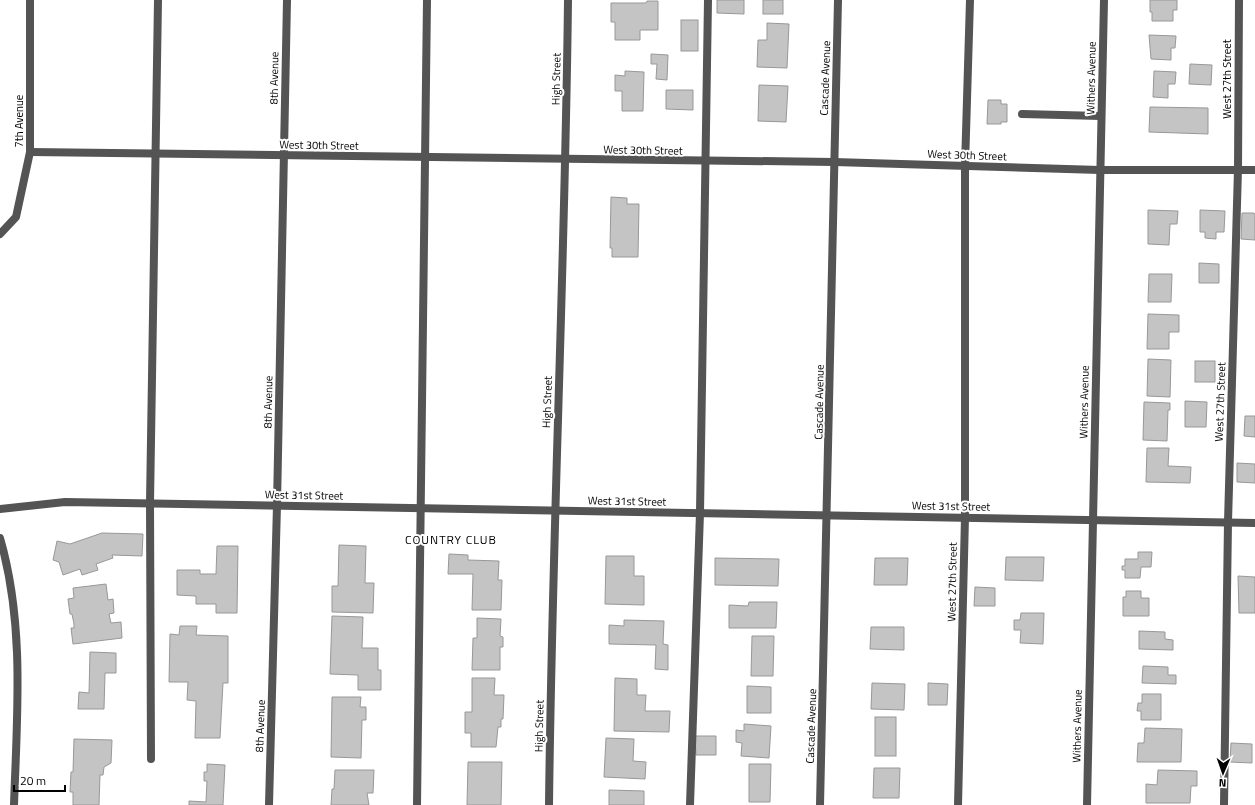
<svg xmlns="http://www.w3.org/2000/svg" width="1255" height="805" viewBox="0 0 1255 805" font-family="'Titillium Web',sans-serif">
  <rect width="100%" height="100%" fill="#fff"/>
  <g fill="#c4c4c4" stroke="#989898">
    <polygon points="717,0 744,0 744,14 717,13"/>
    <rect x="763" y="0" width="20" height="14"/>
    <polygon points="1150,0 1177,0 1177,10 1173,10 1173,21 1152,21 1152,12 1150,12"/>
    <polygon points="647,1 658,1 658,30 640,30 640,40 615,40 615,22 611,22 611,3 646,3"/>
    <rect x="681" y="20" width="17" height="31"/>
    <polygon points="767,23 789,24 787,68 757,67 758,40 767,40"/>
    <polygon points="1149,35 1176,36 1175,48 1171,48 1171,60 1151,59"/>
    <polygon points="651,54 668,55 667,80 656,79 657,64 651,64"/>
    <polygon points="1190,64 1212,65 1211,85 1189,84"/>
    <polygon points="625,71 644,72 643,111 622,111 622,91 615,91 615,75 625,76"/>
    <polygon points="1154,71 1176,72 1175,84 1168,84 1168,98 1153,97"/>
    <polygon points="759,85 788,86 786,122 758,121"/>
    <polygon points="666,90 693,90 693,110 666,109"/>
    <polygon points="988,100 1001,100 1001,104 1007,104 1007,122 1001,122 1001,124 987,124"/>
    <polygon points="1150,107 1208,108 1208,134 1149,132"/>
    <polygon points="611,197 627,198 627,204 639,204 638,257 612,257 612,248 610,248"/>
    <polygon points="1148,210 1178,211 1177,224 1170,224 1169,245 1148,244"/>
    <polygon points="1200,210 1225,211 1224,232 1216,232 1216,239 1205,238 1205,232 1200,232"/>
    <polygon points="1242,213 1254,213 1255,215 1255,240 1241,239"/>
    <polygon points="1199,263 1219,264 1219,283 1199,283"/>
    <polygon points="1149,274 1172,274 1171,302 1148,302"/>
    <polygon points="1148,314 1179,315 1179,332 1169,332 1169,349 1147,349"/>
    <polygon points="1148,359 1171,360 1170,397 1147,396"/>
    <rect x="1195" y="361" width="20" height="21"/>
    <polygon points="1185,401 1207,402 1206,427 1185,427"/>
    <polygon points="1144,402 1170,403 1170,410 1168,410 1167,441 1143,440"/>
    <polygon points="1245,416 1255,416 1255,437 1244,436"/>
    <polygon points="1147,448 1169,448 1168,466 1191,467 1190,483 1146,482"/>
    <polygon points="1237,463 1255,464 1255,483 1237,482"/>
    <polygon points="102,533 143,534 142,556 112,555 113,558 96,564 98,570 82,575 80,569 63,575 59,562 53,560 57,541 70,544"/>
    <polygon points="339,545 366,546 365,583 374,583 373,613 332,612 332,586 338,586"/>
    <polygon points="217,546 238,546 237,613 216,613 216,604 196,604 196,596 177,595 177,570 200,570 200,574 216,574"/>
    <polygon points="1138,552 1152,552 1151,567 1141,567 1140,578 1125,578 1125,570 1122,570 1122,566 1125,566 1125,559 1138,559"/>
    <polygon points="449,554 468,555 468,560 499,561 498,580 502,580 501,610 472,610 473,574 448,574"/>
    <polygon points="606,556 634,556 634,576 644,576 644,605 605,604"/>
    <polygon points="1006,557 1044,557 1043,581 1005,580"/>
    <polygon points="715,558 779,559 778,586 715,585"/>
    <polygon points="875,558 908,558 907,585 874,585"/>
    <polygon points="1238,576 1255,577 1255,613 1239,613"/>
    <polygon points="106,584 108,600 113,599 114,613 109,614 111,623 121,622 122,638 73,644 71,628 74,628 74,624 72,614 70,614 68,599 74,598 73,588"/>
    <polygon points="975,587 995,588 995,606 974,606"/>
    <polygon points="1126,591 1141,591 1141,598 1149,598 1149,616 1123,616 1123,597 1126,597"/>
    <polygon points="749,602 777,602 776,628 729,628 729,605 748,606"/>
    <polygon points="1021,613 1044,613 1043,644 1020,643 1021,630 1014,630 1014,620 1020,620"/>
    <polygon points="332,616 363,617 362,648 378,648 378,670 381,670 381,690 358,690 358,675 330,674"/>
    <polygon points="477,618 501,619 500,636 503,637 503,647 500,647 500,670 472,670 473,638 477,638"/>
    <polygon points="624,620 664,621 663,644 668,645 668,670 655,669 656,645 609,644 609,625 624,626"/>
    <polygon points="180,626 197,626 196,635 228,636 228,683 223,683 220,738 195,738 196,701 187,700 188,682 169,682 170,634 179,635"/>
    <polygon points="871,627 904,627 904,650 870,649"/>
    <polygon points="1139,631 1165,632 1165,639 1173,640 1173,650 1139,649"/>
    <polygon points="752,636 774,636 773,676 751,676"/>
    <polygon points="90,652 116,653 116,673 105,673 104,709 78,709 79,692 89,693"/>
    <polygon points="1143,666 1168,667 1168,675 1176,675 1176,684 1142,683"/>
    <polygon points="472,678 495,678 494,695 504,695 503,719 501,719 501,727 498,727 496,747 471,747 471,733 465,733 465,712 472,712"/>
    <polygon points="615,678 637,679 637,695 646,695 645,711 670,711 669,732 614,731"/>
    <polygon points="872,683 905,684 904,710 871,709"/>
    <polygon points="928,683 948,684 947,705 928,705"/>
    <polygon points="747,686 771,687 771,713 747,713"/>
    <polygon points="1142,694 1161,694 1161,720 1141,720 1141,711 1137,711 1138,703 1142,703"/>
    <polygon points="332,697 361,697 360,707 366,707 366,720 362,720 361,758 331,757"/>
    <rect x="875" y="717" width="21" height="39"/>
    <polygon points="744,724 771,726 769,758 741,756 742,743 736,742 736,730 744,731"/>
    <polygon points="1145,728 1182,729 1181,762 1137,762 1138,743 1144,743"/>
    <polygon points="695,736 716,736 716,755 696,755"/>
    <polygon points="606,738 634,739 633,761 646,762 645,779 604,777"/>
    <polygon points="74,739 112,740 111,763 104,767 103,775 100,775 99,805 73,805 73,792 70,792 71,772 73,772"/>
    <polygon points="1231,743 1252,744 1252,763 1230,762"/>
    <polygon points="468,762 502,762 501,805 467,805"/>
    <polygon points="207,764 225,765 223,805 189,805 189,801 206,802 207,781 204,781 204,772 207,772"/>
    <polygon points="749,764 771,764 770,802 749,802"/>
    <polygon points="874,768 900,768 899,798 873,798"/>
    <polygon points="335,770 374,770 373,793 367,793 369,805 331,805 332,789 334,789"/>
    <polygon points="1158,770 1197,771 1197,786 1191,786 1190,803 1146,803 1146,784 1157,785"/>
    <polygon points="609,790 644,791 644,805 609,805"/>
  </g>
  <g fill="none" stroke-linecap="round" stroke-linejoin="round">
    <g stroke="#545454" stroke-width="8">
      <polyline points="1022,114 1101,116"/>
      <polyline points="151,759 150,503 158,0"/>
      <polyline points="417,805 427,0"/>
      <polyline points="690,805 700,513 708,0"/>
      <polyline points="958,805 965,517 965,166 970,0"/>
      <polyline points="1224,805 1228,522 1238,169 1239,0"/>
    </g>
    <g stroke="#545454" stroke-width="8">
      <polyline points="30,152 834,162 1100,170 1255,170"/>
      <polyline points="0,234 16,217 30,152 30,0"/>
      <polyline points="0,509 65,502 1255,523"/>
      <path d="M0 538C25 624 17 716 14 805"/>
      <polyline points="269,805 277,505 287,0"/>
      <polyline points="820,805 838,0"/>
      <polyline points="1087,805 1104,0"/>
    </g>
    <path stroke="#545454" stroke-width="8" d="M549 805C552 537 565 268 568 0"/>
  </g>
  <g text-anchor="middle" stroke-width="4" stroke-linejoin="round" paint-order="stroke">
    <g font-size="11" fill="#000" stroke="#fff">
      <text transform="translate(274 78) rotate(-89)" y="4">8th Avenue</text>
      <text transform="translate(825 78) rotate(-88)" y="4">Cascade Avenue</text>
      <text transform="translate(1091 78) rotate(-89)" y="4">Withers Avenue</text>
      <text transform="translate(556 79) rotate(-89)" y="4">High Street</text>
      <text transform="translate(1227 79) rotate(-90)" y="4">West 27th Street</text>
      <text transform="translate(19 121) rotate(-90)" y="4">7th Avenue</text>
      <text transform="translate(319 145) rotate(1)" y="4">West 30th Street</text>
      <text transform="translate(643 150) rotate(1)" y="4">West 30th Street</text>
      <text transform="translate(967 155) rotate(2)" y="4">West 30th Street</text>
      <text transform="translate(268 402) rotate(-89)" y="4">8th Avenue</text>
      <text transform="translate(547 402) rotate(-88)" y="4">High Street</text>
      <text transform="translate(819 402) rotate(-89)" y="4">Cascade Avenue</text>
      <text transform="translate(1084 402) rotate(-89)" y="4">Withers Avenue</text>
      <text transform="translate(1220 402) rotate(-88)" y="4">West 27th Street</text>
      <text transform="translate(304 495) rotate(1)" y="4">West 31st Street</text>
      <text transform="translate(627 501) rotate(1)" y="4">West 31st Street</text>
      <text transform="translate(951 506) rotate(1)" y="4">West 31st Street</text>
      <text transform="translate(952 582) rotate(-89)" y="4">West 27th Street</text>
      <text transform="translate(260 726) rotate(-88)" y="4">8th Avenue</text>
      <text transform="translate(539 726) rotate(-89)" y="4">High Street</text>
      <text transform="translate(811 726) rotate(-88)" y="4">Cascade Avenue</text>
      <text transform="translate(1077 726) rotate(-89)" y="4">Withers Avenue</text>
    </g>
    <g font-size="12" letter-spacing="1" fill="#000" stroke="#fff">
      <text x="451" y="544">COUNTRY CLUB</text>
    </g>
  </g>
  <g transform="translate(1223 773) rotate(182)" stroke="#ffffff" stroke-width="3" paint-order="stroke">
  <path d="M0-3L7 15L0 10L-7 15Z" fill="#000000"/>
  <text y="-6" font-size="11" font-weight="bold" text-anchor="middle" fill="#000000">N</text>
  </g>
  <path d="M14 785v6h51v-6" fill="none" stroke="#000000" stroke-width="2"/>
  <text x="20" y="785" font-size="12" fill="#000000" stroke="#ffffff" stroke-width="3" paint-order="stroke">20 m</text>
</svg>
